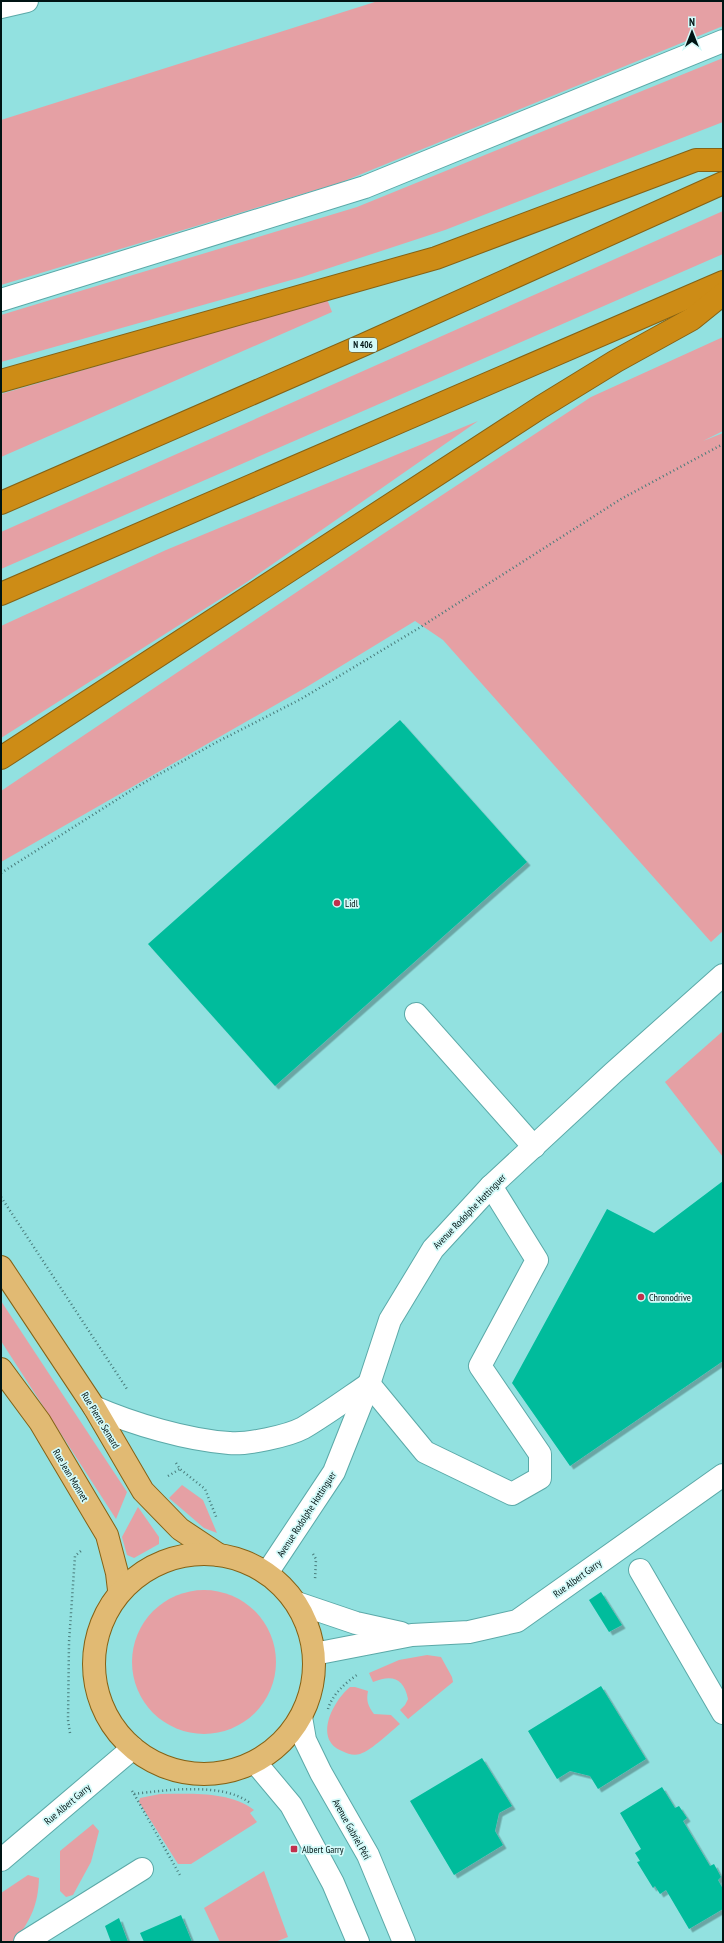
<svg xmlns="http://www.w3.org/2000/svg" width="724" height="1943" viewBox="0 0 724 1943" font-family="'PT Sans Narrow',sans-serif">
  <defs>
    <filter id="shadow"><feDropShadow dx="3.5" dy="3.5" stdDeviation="0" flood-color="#0004"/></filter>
  </defs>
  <rect width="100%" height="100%" fill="#92e1e0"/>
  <g fill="#e5a0a4">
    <polygon points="378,1 723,1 723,26 342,182 1,285 1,120"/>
    <polygon points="723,58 723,122 445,230 302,277 1,362 1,315 357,207"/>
    <polygon points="723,211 723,254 1,569 1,532"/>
    <polygon points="327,299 332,312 1,457 1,394"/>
    <polygon points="723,337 723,431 703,441 723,433 723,931 711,942 443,640 415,621 305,688 1,862 1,791 383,534 591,397"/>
    <polygon points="478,421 247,582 1,738 1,626 166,550"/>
    <polygon points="723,1031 723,1157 665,1082"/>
    <polygon points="1,1301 127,1492 116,1519 1,1341"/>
    <polygon points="182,1485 203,1500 217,1533 204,1528 169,1498"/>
    <polygon points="138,1507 159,1537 159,1544 134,1558 127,1555 122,1537"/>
    <circle cx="204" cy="1662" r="72"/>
    <path d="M427 1655 441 1657 452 1677 453 1682 408 1719 400 1710 405 1705 408 1699C404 1678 392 1674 373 1682L369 1673 399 1660Z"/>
    <path d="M350 1687H355L368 1691C366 1701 368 1706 374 1714L391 1715 400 1724C390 1732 372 1750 360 1754 354 1756 348 1754 342 1751 313 1739 333 1701 350 1687Z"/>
    <path d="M160 1794C191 1794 229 1791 254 1810L250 1813 257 1822 191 1864H178L139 1802 140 1798Z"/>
    <polygon points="93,1824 99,1831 91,1862 73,1895 66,1897 60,1891 60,1851"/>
    <polygon points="264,1871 288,1937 275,1942 220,1942 204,1908"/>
    <path d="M28 1875 39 1878C38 1905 31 1919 15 1941L1 1942V1893Z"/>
  </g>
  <g fill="#01bc9c" filter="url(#shadow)">
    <polygon points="400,720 527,862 275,1086 148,944"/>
    <polygon points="723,1181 723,1361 570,1466 512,1383 607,1209 654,1233"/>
    <polygon points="601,1592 622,1625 609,1632 589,1600"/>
    <polygon points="601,1686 646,1759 598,1789 590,1776 570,1771 557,1779 528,1731"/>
    <polygon points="482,1758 512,1806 499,1813 495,1831 503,1845 454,1875 410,1801"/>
    <polygon points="662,1787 675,1808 679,1806 687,1818 683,1821 710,1866 714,1864 721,1877 718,1880 723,1889 723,1909 689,1929 666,1890 660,1894 655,1886 653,1888 637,1862 640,1861 635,1853 641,1849 620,1813"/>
    <polygon points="181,1915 192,1942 144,1942 140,1933"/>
    <polygon points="119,1918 128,1942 111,1942 105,1926"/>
  </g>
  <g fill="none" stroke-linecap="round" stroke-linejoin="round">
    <g stroke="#5ba9a8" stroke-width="24">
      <g id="minor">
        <polyline points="1,7 27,1"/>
        <polyline points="1,300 365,187 723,41"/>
        <polyline points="416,1014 534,1147"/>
        <path d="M94 1407C133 1424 187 1440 229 1443 246 1445 288 1436 303 1428 325 1415 347 1399 369 1384L425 1452 512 1494 540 1478V1454L480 1366 537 1260 491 1186"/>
        <polyline points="640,1570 723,1713"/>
        <polyline points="267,1573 334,1472 369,1384 390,1320 433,1249 491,1186 613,1073 723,975"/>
        <polyline points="297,1603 356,1623 401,1633"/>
        <polyline points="314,1654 412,1635 469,1632 517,1621 723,1475"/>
        <polyline points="301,1717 305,1740 321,1773 368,1855 404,1942"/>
        <polyline points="255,1762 291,1805 333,1883 358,1942"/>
        <polyline points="1,1860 133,1748"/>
        <polyline points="25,1942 142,1869"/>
      </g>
    </g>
    <g stroke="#856215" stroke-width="24">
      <g id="major">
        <polyline points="1,1267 94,1407 143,1491 180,1529 219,1555"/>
        <polyline points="1,1369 40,1422 107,1535 117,1573 119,1590"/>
        <circle cx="204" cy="1664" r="110"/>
      </g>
    </g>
    <g stroke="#856215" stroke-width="24">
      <g id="highway">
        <polyline points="1,381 436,258 696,160 723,160"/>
        <polyline points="1,503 363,345 723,183"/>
        <polyline points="1,594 723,282"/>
        <polyline points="1,758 541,407 616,361 692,319 723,294"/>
      </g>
    </g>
    <g stroke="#497b7a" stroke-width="2.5" stroke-dasharray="1 3" stroke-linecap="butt">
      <polyline points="1,873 140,785 215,743 301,699 419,628 621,499 723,444"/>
      <polyline points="1,1197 127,1389"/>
      <polyline points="176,1463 180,1469 205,1489 217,1519"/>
      <polyline points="168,1476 180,1469"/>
      <polyline points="313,1554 316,1559 315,1580"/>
      <path d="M328 1709C332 1695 345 1683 357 1675"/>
      <polyline points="70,1733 68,1720 69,1642 75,1556 82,1550"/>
      <path d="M132 1791 134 1794C166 1790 223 1782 250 1803"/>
      <polyline points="134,1794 181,1877"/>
    </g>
    <use href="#minor" stroke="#fff" stroke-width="22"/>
    <use href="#major" stroke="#e1ba73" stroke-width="22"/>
    <use href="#highway" stroke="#cd8c16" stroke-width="22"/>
  </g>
  <g fill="#c1314d" stroke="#d4faf9" stroke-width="1.5">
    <circle cx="337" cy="903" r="4"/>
    <circle cx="641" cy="1297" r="4"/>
    <rect x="290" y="1845" width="8" height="8" rx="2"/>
  </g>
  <g text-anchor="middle" stroke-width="3.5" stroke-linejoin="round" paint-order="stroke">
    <rect fill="#d4faf9" stroke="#405959" stroke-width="1" x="349" y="338" width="28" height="14" rx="3"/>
    <g font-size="9" font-weight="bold" fill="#001414">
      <text x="363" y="348">N 406</text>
    </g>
    <g font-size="10" fill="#001414" stroke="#d4faf9" text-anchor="start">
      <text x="345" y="907">Lidl</text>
      <text x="649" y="1301">Chronodrive</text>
      <text x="302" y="1853">Albert Garry</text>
    </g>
    <g font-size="10" fill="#001414" stroke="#d4faf9">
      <text transform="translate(469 1211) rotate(-46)" y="4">Avenue Rodolphe Hottinguer</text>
      <text transform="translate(101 1420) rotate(59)" y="4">Rue Pierre Semard</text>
      <text transform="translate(71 1475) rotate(59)" y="4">Rue Jean Monnet</text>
      <text transform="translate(306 1514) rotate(-57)" y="4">Avenue Rodolphe Hottinguer</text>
      <text transform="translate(577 1578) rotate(-36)" y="4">Rue Albert Garry</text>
      <text transform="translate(67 1804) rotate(-40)" y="4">Rue Albert Garry</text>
      <text transform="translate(352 1829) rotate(61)" y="4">Avenue Gabriel Péri</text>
    </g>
  </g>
  <rect width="724" height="1943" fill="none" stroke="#001414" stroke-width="4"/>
  <g transform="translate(692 32)" stroke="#d4faf9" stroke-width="3" paint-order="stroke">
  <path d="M0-3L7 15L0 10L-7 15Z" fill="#001414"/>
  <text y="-6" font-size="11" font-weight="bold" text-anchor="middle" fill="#001414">N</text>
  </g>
</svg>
